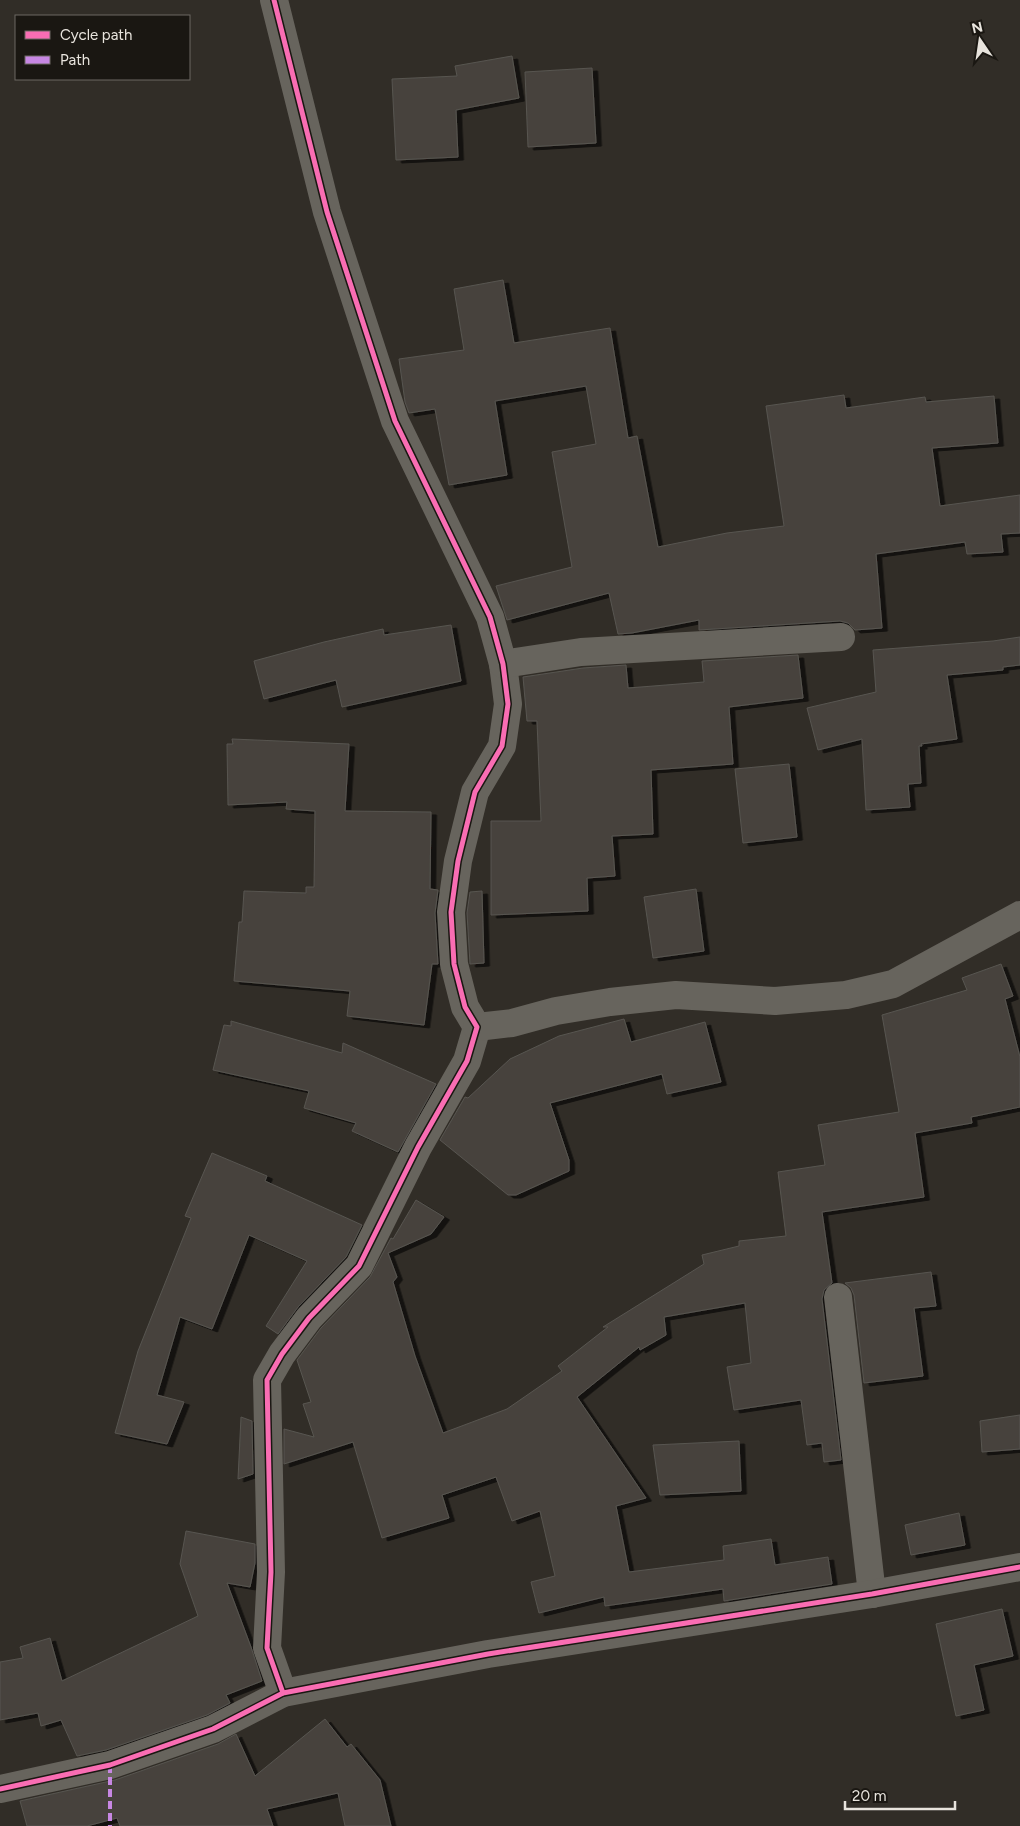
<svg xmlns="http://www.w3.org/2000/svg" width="1020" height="1826" viewBox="0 0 1020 1826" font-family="Figtree,sans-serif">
  <defs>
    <filter id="shadow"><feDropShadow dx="5.5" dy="3" stdDeviation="0" flood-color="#0009"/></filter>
  </defs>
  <rect width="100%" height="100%" fill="#312d27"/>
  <g fill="#46433e" stroke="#585550" filter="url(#shadow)">
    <polygon points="512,56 519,98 456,110 458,157 396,160 392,79 457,76 455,66"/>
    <polygon points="592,68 596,143 528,147 525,72"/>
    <polygon points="503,280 514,343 610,328 628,438 637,436 658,547 727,533 784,526 766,406 844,395 846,408 925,397 926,402 994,396 998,443 932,448 940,506 1020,495 1020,533 1001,534 1003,552 967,554 965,542 876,554 882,628 855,630 848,623 840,621 699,630 699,620 632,633 618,634 609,593 507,620 496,586 572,567 552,452 596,444 586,386 495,401 507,475 449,485 435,409 409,413 405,402 399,359 464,350 454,289"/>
    <polygon points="451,625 461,681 342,707 336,680 264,699 254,661 324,642 383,629 384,635"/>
    <polygon points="1020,637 1020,665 1003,667 1003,670 947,675 957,739 921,744 922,746 919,746 921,783 908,784 910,807 866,810 862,739 818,750 807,708 876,692 873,650 993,641"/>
    <polygon points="798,655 803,698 729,707 733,764 651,770 653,834 612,836 615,876 587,878 588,911 491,915 491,821 541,821 537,721 527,721 523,677 583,668 626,665 628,688 704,682 702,661"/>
    <polygon points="232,739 349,744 345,811 431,812 430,889 438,890 435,913 438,964 432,964 424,1025 347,1016 350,991 234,981 239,922 242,922 244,891 306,893 306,887 314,887 315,811 286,809 287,802 228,805 227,744 233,744"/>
    <polygon points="789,764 797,837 743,843 735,769"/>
    <polygon points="696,889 704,951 653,958 644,897"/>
    <polygon points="482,891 484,963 470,964 467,913 470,892"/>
    <polygon points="1001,964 1013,996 1005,999 1020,1057 1020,1107 971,1117 972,1123 915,1133 924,1197 822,1212 832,1283 824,1290 822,1299 841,1460 824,1462 822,1443 807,1445 801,1400 734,1410 727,1367 751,1363 745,1303 664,1317 666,1335 640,1350 639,1347 577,1397 646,1498 616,1506 629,1572 724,1560 723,1546 771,1539 775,1565 828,1557 832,1584 724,1601 723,1589 605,1606 604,1597 539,1613 531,1582 555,1576 540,1511 512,1521 496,1477 442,1495 449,1518 382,1538 353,1442 284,1464 284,1429 314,1437 303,1404 311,1402 297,1360 321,1328 370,1277 391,1238 393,1239 416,1200 444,1217 431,1234 388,1253 397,1277 393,1282 415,1356 443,1433 507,1409 562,1371 558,1366 608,1327 603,1327 704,1264 702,1255 739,1246 739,1241 786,1236 778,1172 825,1165 818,1125 899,1112 882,1015 967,990 962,978"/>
    <polygon points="624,1019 631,1042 705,1022 721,1082 667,1094 662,1074 550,1103 569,1160 569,1171 516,1195 508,1195 440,1140 465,1097 468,1098 510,1059 559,1036"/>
    <polygon points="231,1021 342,1053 343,1043 436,1084 398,1152 352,1131 356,1123 304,1108 309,1091 213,1070 224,1025 231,1026"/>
    <polygon points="212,1153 267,1176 265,1181 362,1225 346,1257 298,1307 278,1334 266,1326 307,1261 249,1235 212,1329 180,1317 157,1395 184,1402 167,1444 115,1433 138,1351 191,1218 185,1216"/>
    <polygon points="931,1272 936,1306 914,1308 923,1376 864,1383 854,1295 851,1288 845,1283"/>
    <polygon points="1020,1415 1020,1449 982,1452 980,1421"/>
    <polygon points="241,1417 252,1421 253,1474 238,1479"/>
    <polygon points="739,1441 741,1491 660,1495 653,1445"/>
    <polygon points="959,1513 965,1545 911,1555 905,1525"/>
    <polygon points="186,1531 255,1544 255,1563 250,1587 227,1583 251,1647 262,1681 226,1695 230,1703 207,1715 106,1750 77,1756 61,1720 41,1726 38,1713 0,1720 0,1662 23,1658 20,1647 50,1638 62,1681 198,1616 180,1564"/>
    <polygon points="1002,1609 1013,1656 974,1665 984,1710 956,1716 936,1624"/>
    <polygon points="325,1719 347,1747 351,1744 380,1780 391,1826 345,1826 338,1793 267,1809 273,1826 120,1826 117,1818 87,1826 27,1826 20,1801 115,1780 218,1744 236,1734 255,1776"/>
  </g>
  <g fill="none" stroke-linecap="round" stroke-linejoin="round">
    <g stroke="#67645d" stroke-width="28">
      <polyline points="274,0 327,212 395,421 490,617 503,664 508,704 502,746 475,792 458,861 451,912 454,964 465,1007 477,1027 467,1061 418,1147 359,1266 309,1318 282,1354 267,1380 271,1572 267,1648 283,1693"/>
      <polyline points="503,664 581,652 841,637"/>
      <polyline points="477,1027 512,1023 556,1011 610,1002 676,995 775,1001 846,995 893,984 1020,915"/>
      <polyline points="838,1297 872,1594"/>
      <polyline points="0,1789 110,1765 213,1729 283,1693 488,1654 872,1594 1020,1567"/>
    </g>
    <polyline stroke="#c787e3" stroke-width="4" stroke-dasharray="8 4" stroke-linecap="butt" points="110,1765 110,1826"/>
    <g stroke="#1a1712" stroke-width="8">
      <g id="cycleway">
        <polyline points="274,0 327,212 395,421 490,617 503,664 508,704 502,746 475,792 458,861 451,912 454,964 465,1007 477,1027 467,1061 418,1147 359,1266 309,1318 282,1354 267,1380 271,1572 267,1648 283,1693"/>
        <polyline points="0,1789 110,1765 213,1729 283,1693 488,1654 872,1594 1020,1567"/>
      </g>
    </g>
    <use href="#cycleway" stroke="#f96db3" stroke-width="5"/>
  </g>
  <rect x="15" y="15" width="175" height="65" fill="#1a1712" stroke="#6c6963"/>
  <rect x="25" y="31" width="25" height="8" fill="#f96db3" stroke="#6c6963"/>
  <text x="60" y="40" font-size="15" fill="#e8e4dd">Cycle path</text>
  <rect x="25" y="56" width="25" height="8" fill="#c787e3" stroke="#6c6963"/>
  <text x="60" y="65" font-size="15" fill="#e8e4dd">Path</text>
  <g transform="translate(980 40) rotate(347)" stroke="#1a1712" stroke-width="4" paint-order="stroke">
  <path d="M0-4L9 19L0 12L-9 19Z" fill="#e8e4dd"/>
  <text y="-8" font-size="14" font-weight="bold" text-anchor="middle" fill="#e8e4dd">N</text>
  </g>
  <path d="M845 1801v8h110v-8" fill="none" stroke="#e8e4dd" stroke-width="2.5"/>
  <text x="852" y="1801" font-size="15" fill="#e8e4dd" stroke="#1a1712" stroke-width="4" paint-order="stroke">20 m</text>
</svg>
